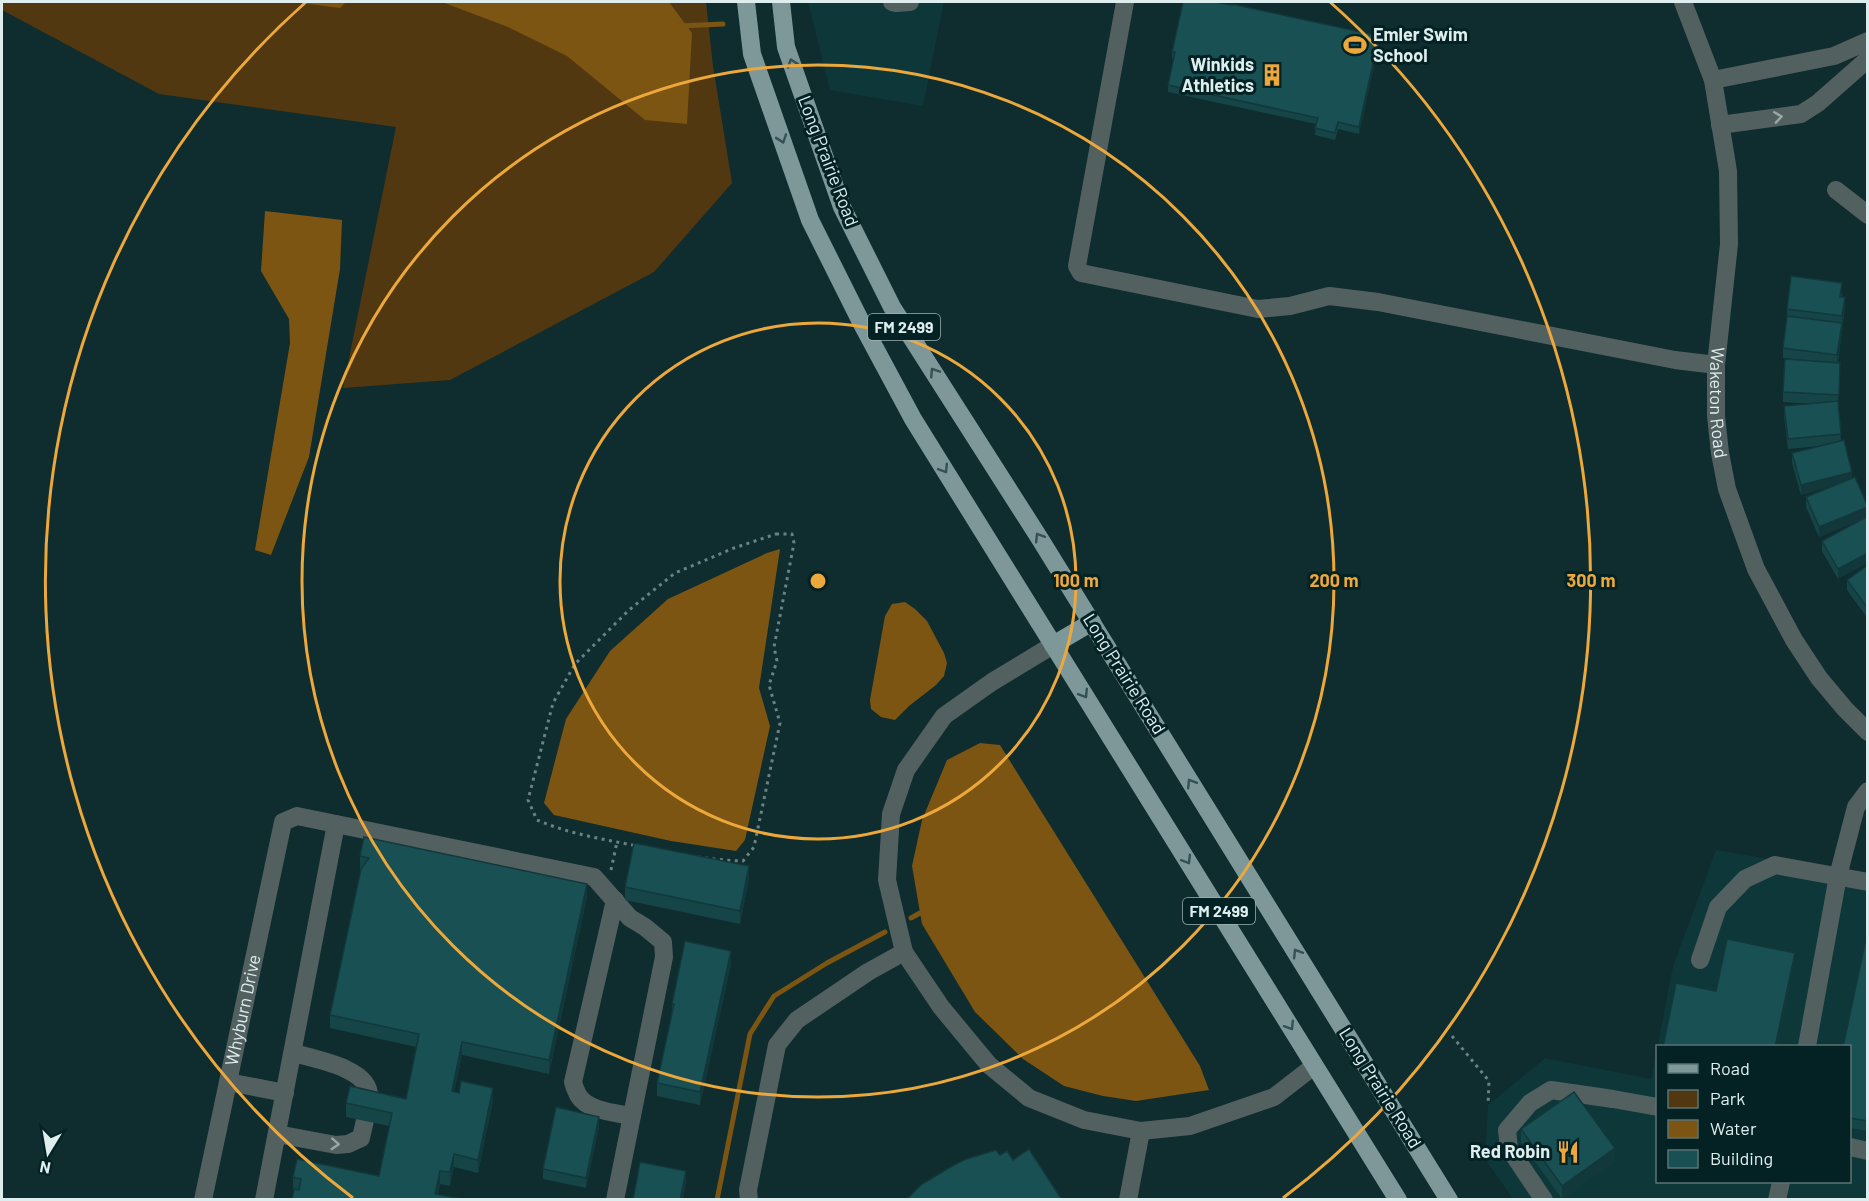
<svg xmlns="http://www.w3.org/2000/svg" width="1869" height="1201" viewBox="0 0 1869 1201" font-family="Barlow,sans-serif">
  <rect width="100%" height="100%" fill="#0f2c2e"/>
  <g fill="#0e373a" fill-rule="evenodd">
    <polygon points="808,2 944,2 923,106 830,90"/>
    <path d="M1716 850 1867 876V1199H1513L1485 1159 1488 1105 1545 1058 1651 1079 1673 966ZM1658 1046H1850V1182H1658Z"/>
  </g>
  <polygon fill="#523811" points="2,2 706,2 713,66 732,183 654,272 450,380 343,388 396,127 159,94 2,10"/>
  <g fill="#7c5512">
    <polygon points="294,2 346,2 340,8"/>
    <polygon points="442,2 669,2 692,33 687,124 645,120 567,56 508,27"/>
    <polygon points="265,211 342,220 340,269 309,457 271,555 255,550 290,343 289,319 261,271"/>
    <polygon points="780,549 759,688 770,726 745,840 736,851 671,841 554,815 544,803 566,719 610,651 668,599 767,553"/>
    <polygon points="905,602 915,609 927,621 944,653 947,663 944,676 936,685 909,706 895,720 881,717 871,709 870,700 885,616 892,604"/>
    <polygon points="980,743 1000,745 1200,1066 1209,1090 1136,1101 1103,1096 1064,1086 1023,1059 975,1012 922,924 912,866 922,820 947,760"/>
  </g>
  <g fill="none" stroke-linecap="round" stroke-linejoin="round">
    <g stroke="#7c5512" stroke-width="5">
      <polyline points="680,26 723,24"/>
      <polyline points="911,918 920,913"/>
      <polyline points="717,1200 750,1034 774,996 827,963 885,932"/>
    </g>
    <g stroke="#6b8284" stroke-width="3" stroke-dasharray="3 4.5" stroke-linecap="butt">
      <path d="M776 534H792L794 543 774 647 777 661 769 685 780 723 754 847 743 861C707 860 673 853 637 846 603 839 569 834 537 820L528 800 553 703 575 664 629 610 675 573 734 548Z"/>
      <polyline points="611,870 617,842"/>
      <polyline points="1452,1036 1489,1081 1488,1105"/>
    </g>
    <g stroke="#536060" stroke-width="18">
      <polyline points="892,2 896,3 910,2"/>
      <polyline points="1125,2 1077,266 1081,273 1258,309 1290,306 1329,296 1378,302 1675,360 1716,365"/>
      <path id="s1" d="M1683 2 1713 80 1728 171 1729 244 1716 365V416L1720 453 1727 489 1756 569 1794 640 1819 678 1845 709 1868 732"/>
      <polyline points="1713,80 1834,56 1868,41"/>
      <polyline points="1720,125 1801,114 1818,103 1868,59"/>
      <polyline points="1836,190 1868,215"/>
      <polyline points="1053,645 992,682 944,716 906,770 891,814 887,880 904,952 941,1007 989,1065 1029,1098 1084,1120 1141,1131 1190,1126 1274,1097 1314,1066"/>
      <path d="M615 900 573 1082C574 1086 576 1091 578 1095 587 1111 615 1113 632 1116"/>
      <polyline points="1700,960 1718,907 1745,879 1775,865 1868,882"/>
      <polyline points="1807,1046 1838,876 1856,807 1868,791"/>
      <polyline points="228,1082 285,1093"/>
      <path d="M277 1134 336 1145 348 1144 361 1138C364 1124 368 1110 369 1096 370 1068 314 1059 293 1053"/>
      <polyline points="1850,1147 1868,1151"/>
      <path id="s2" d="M203 1200 283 822 297 816 594 877 630 918 645 927 663 942 664 957 615 1200"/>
      <polyline points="264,1200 336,824"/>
      <polyline points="749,1200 748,1190 777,1045 797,1020 868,972 904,952"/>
      <polyline points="1128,1200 1141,1131"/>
      <polyline points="1544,1200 1509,1148 1507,1130 1530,1103 1551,1090 1613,1099 1658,1107"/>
      <polyline points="1777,1200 1781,1182"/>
    </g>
    <g stroke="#7e989a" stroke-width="18">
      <polyline points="746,2 752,54 810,220 862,324 913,419 1398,1200"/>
      <polyline points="781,2 786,47 842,207 892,307 1040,539 1449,1200"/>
      <polyline points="1053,645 1092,622"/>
    </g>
  </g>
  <g fill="#164548">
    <polygon points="1379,43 1359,134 1338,129 1335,140 1315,135 1316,124 1168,92 1168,85 1173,59 1172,58 1172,52"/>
    <polygon points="1842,293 1842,297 1845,307 1838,363 1840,373 1838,405 1841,441 1852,478 1868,506 1838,579 1822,551 1822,541 1858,521 1819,537 1806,507 1806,497 1833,486 1801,495 1792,463 1792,453 1820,446 1788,449 1784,416 1784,406 1813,404 1783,402 1783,392 1802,360 1783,358 1783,348 1787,319 1787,309"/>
    <polygon points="1868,565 1866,616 1847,590 1847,580"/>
    <polygon points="360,856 587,897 549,1074 462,1055 454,1092 493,1101 478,1173 454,1167 450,1186 440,1184 438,1194 293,1190 293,1177 379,1176 389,1126 346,1117 346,1103 406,1099 416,1047 330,1028 330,1015 361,870 360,869"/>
    <polygon points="749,879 740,924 625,900 625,887"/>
    <polygon points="1868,929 1868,1131 1850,1128 1850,1047"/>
    <polygon points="731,964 700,1105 657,1096 657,1083 672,1015 672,1004"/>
    <polygon points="599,1127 586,1188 543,1179 543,1169"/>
    <polygon points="1521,1129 1615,1161 1562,1199 1521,1142"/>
  </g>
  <g fill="#12383b">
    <polygon points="1379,36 1379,43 1359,134 1359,127"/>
    <polygon points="1845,297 1845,307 1842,326 1842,316"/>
    <polygon points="1842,323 1842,333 1837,365 1837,355"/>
    <polygon points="1852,472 1852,481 1801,495 1801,485"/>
    <polygon points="1868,507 1868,517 1819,537 1819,527"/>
    <polygon points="1868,553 1868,563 1838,579 1838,569"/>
    <polygon points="1868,605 1868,615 1866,616 1866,606"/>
    <polygon points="749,866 749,879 740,924 740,911"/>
    <polygon points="587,884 587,897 549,1074 549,1060"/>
    <polygon points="731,951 731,964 700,1105 700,1092"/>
    <polygon points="1795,953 1795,963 1777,1047 1775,1047"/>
    <polygon points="462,1042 462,1055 452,1104 452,1091"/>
    <polygon points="493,1088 493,1101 478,1173 478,1160"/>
    <polygon points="599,1117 599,1127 586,1188 586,1178"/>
    <polygon points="1615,1148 1615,1161 1562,1199 1562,1186"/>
    <polygon points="454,1154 454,1167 450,1186 450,1172"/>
    <polygon points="440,1171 440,1184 437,1200 435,1194"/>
    <polygon points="686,1171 686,1184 683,1200 680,1200"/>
  </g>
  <g fill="#195054" stroke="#12383b" stroke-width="1.5">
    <polygon points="1183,2 1215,2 1232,5 1232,4 1379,36 1359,127 1338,122 1335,133 1315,128 1318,118 1168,85 1175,52 1172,52"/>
    <polygon points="1791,276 1842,283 1840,297 1845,297 1842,316 1787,309"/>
    <polygon points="1787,316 1842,323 1837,355 1783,348"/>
    <polygon points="1785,359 1840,363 1839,395 1783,392"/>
    <polygon points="1838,401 1841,434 1788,439 1784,406"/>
    <polygon points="1844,440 1852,472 1801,485 1792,453"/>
    <polygon points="1855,477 1868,507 1819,527 1806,497"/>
    <polygon points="1868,516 1868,553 1838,569 1822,541"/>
    <polygon points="1868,565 1868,605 1866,606 1847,580"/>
    <polygon points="364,837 587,884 549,1060 462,1042 452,1091 459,1093 461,1081 493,1088 478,1160 454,1154 450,1172 440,1171 435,1194 467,1200 292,1200 294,1189 299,1190 301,1179 293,1177 297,1159 379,1176 392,1113 346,1103 350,1086 406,1099 419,1034 330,1015 361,869 369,858 360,856"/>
    <polygon points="634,843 749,866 740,911 625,887"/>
    <polygon points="1868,929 1868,1121 1850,1118 1850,1047 1843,1047"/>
    <polygon points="1727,939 1795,953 1775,1047 1663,1047 1676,983 1716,991"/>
    <polygon points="685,941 731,951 700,1092 657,1083 674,1004 672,1004"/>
    <polygon points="1574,1092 1615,1148 1562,1186 1521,1129"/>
    <polygon points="556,1107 599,1117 586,1178 543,1169"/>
    <polygon points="1029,1149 1062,1200 906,1200 922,1184 952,1166 966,1159 996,1150 1000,1155 1007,1151 1013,1160"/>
    <polygon points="640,1162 686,1171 680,1200 633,1200"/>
  </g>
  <defs><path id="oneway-chevron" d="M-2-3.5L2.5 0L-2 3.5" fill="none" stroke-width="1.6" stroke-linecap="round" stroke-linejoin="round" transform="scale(1.5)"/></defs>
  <g stroke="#355153">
    <use href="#oneway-chevron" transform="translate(792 63) rotate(-109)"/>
    <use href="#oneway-chevron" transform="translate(782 139) rotate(71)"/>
    <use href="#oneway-chevron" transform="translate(934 372) rotate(-123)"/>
    <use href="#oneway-chevron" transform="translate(944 469) rotate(58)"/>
    <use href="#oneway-chevron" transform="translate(1039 537) rotate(-122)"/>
    <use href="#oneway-chevron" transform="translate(1084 694) rotate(58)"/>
    <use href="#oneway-chevron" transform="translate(1191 783) rotate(-122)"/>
    <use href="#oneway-chevron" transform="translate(1187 860) rotate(58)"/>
    <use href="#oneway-chevron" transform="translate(1297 953) rotate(-122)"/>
    <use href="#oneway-chevron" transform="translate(1290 1026) rotate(58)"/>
  </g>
  <g stroke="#98a7a8">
    <use href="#oneway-chevron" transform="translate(1778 117) rotate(-8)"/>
    <use href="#oneway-chevron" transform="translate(335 1144) rotate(3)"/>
  </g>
  <g fill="none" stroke="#eda83b" stroke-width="3">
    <circle cx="818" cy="581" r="258"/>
    <circle cx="818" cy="581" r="516"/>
    <path d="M353 1198A773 773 0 0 1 306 2M1330 2A773 773 0 0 1 1283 1198"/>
  </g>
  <defs>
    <g id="stadium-bare" transform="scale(1.8)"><path d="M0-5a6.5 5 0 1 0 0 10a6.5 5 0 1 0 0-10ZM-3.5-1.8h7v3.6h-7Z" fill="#eda83b" stroke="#042224" stroke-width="2.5" paint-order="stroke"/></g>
    <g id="building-bare" transform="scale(1.8)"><path d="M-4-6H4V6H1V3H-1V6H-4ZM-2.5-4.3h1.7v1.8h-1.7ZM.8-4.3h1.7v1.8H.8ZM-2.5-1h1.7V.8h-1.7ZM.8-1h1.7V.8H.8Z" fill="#eda83b" stroke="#042224" stroke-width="2.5" paint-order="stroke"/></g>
    <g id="restaurant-bare" transform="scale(1.8)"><path d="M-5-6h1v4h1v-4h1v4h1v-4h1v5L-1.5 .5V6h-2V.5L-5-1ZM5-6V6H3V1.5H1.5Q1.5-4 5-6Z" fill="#eda83b" stroke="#042224" stroke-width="2.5" paint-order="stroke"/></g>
  </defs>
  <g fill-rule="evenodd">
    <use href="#stadium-bare" x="1355" y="45"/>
    <use href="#building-bare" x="1272" y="75"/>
    <use href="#restaurant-bare" x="1568" y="1152"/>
  </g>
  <g text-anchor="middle" stroke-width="6" stroke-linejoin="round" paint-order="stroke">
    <g fill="#042224" stroke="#9db1b2" stroke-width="1.5">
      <rect x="868" y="314" width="72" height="26" rx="4.5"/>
      <rect x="1183" y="898" width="72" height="26" rx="4.5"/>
    </g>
    <g font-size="16" font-weight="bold" fill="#deeeef">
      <text x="904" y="333">FM 2499</text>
      <text x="1219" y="917">FM 2499</text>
    </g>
    <g font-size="18" font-weight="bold" fill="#deeeef" stroke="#042224" text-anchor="end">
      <text x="1373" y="41" text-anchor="start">Emler Swim<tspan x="1373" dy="21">School</tspan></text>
      <text x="1254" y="71">Winkids<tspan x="1254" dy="21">Athletics</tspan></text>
      <text x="1550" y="1158">Red Robin</text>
    </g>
    <g font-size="18" fill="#deeeef" stroke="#042224">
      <text transform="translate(828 161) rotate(69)" y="6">Long Prairie Road</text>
      <text dy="6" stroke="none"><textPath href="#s1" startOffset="408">Waketon Road</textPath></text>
      <text transform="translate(1124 674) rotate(58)" y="6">Long Prairie Road</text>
      <text dy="6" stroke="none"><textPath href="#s2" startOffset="194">Whyburn Drive</textPath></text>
      <text transform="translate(1380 1088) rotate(58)" y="6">Long Prairie Road</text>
    </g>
  </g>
  <circle cx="818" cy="581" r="9" fill="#eda83b" stroke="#042224" stroke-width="3"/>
  <g font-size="18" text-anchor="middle" font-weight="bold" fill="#eda83b" stroke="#042224" stroke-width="6" stroke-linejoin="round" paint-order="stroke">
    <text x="1076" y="587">100 m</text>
    <text x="1334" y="587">200 m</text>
    <text x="1591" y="587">300 m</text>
  </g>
  <rect width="1869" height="1201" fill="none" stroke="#deeeef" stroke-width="6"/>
  <rect x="1656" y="1045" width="195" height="138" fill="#042224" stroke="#5b7475" stroke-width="1.5"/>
  <rect x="1668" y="1064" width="30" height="9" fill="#7e989a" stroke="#5b7475" stroke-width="1.5"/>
  <text x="1710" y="1075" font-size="18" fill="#deeeef">Road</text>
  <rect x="1668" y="1090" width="30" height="18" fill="#523811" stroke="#5b7475" stroke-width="1.5"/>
  <text x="1710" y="1105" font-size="18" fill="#deeeef">Park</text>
  <rect x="1668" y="1120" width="30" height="18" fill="#7c5512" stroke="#5b7475" stroke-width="1.5"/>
  <text x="1710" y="1135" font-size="18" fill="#deeeef">Water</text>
  <rect x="1668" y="1150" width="30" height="18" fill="#195054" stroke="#5b7475" stroke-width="1.5"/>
  <text x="1710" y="1165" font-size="18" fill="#deeeef">Building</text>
  <g transform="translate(48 1153) rotate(191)" stroke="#042224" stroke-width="4.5" paint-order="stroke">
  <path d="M0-4.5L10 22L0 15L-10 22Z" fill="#deeeef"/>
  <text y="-9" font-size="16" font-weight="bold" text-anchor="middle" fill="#deeeef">N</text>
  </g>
</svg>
